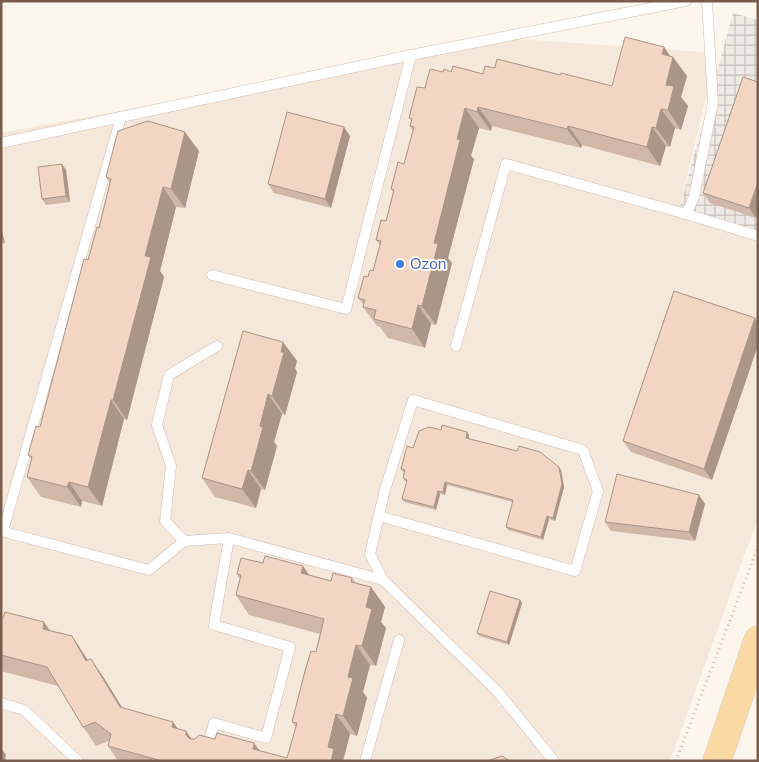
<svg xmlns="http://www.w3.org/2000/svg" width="759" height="762" viewBox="0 0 759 762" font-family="Mulish,sans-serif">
  <defs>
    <pattern id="industrial-grid" width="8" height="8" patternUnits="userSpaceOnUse" patternTransform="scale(1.25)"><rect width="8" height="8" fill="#efe9e4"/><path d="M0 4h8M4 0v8" fill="none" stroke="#c7c0bb"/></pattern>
  </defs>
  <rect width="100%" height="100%" fill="#fdf6ec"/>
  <polygon fill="#f5e8da" points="491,37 717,53 678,214 758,242 758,518 670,761 1,761 1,133 260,85"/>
  <polygon fill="url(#industrial-grid)" points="733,13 758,20 758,242 678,214"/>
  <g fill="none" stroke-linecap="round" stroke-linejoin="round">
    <g stroke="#d1beb0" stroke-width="11">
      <g id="service">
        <polyline points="121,117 411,55"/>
        <polyline points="1,143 121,117 3,531"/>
        <polyline points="686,214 694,197 713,102 707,1"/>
        <polyline points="212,275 346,309 411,55 686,1"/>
        <polyline points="456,346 506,164 686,214 758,236"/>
        <polyline points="379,516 575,571 598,491 583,450 413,400 384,493 370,554 383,580"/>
        <polyline points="1,531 149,570 184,541 229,538"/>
        <polyline points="184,541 165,521 171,466 157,425 169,375 217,346"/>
        <polyline points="1,703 24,710 78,761"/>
        <polyline points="206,751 214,723 266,738 290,647 214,625 229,538 383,580 497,691 554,761"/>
        <polyline points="365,761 399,640"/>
      </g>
    </g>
    <g stroke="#dad1cd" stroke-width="29">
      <polyline id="primary" points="717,761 758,640"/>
    </g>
    <polyline stroke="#d9b8a5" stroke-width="3" stroke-dasharray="1 4" stroke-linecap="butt" points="676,761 758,547"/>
    <use href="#service" stroke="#fff" stroke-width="10"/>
    <use href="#primary" stroke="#fbd9a5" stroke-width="28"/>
  </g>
  <g fill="#d1b7a8">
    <polygon points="671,56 687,76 681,97 688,106 681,130 675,128 670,147 666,146 660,166 582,145 581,148 492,126 491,131 479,128 471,156 474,159 448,258 452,263 436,325 431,324 425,348 388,338 380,327 377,326 363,307 364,305 358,298 368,277 373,271 380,245 376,240 386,221 393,192 391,189 404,164 413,131 410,126 412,121 409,118 425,88 443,72 451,72 483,74 495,68 560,75 612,86"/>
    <polygon points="758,82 758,213 756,218 710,203 703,193"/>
    <polygon points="350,136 331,208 274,193 268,184"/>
    <polygon points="199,151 185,208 176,207 160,271 164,277 127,420 124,419 102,506 82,501 81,507 41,497 27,477 32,460 28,455 40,427 99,228 110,183 106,177"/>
    <polygon points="66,170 70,202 46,205 42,199"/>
    <polygon points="1,228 5,243 1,244"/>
    <polygon points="755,318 758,322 758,345 712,480 631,452 623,441"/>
    <polygon points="283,342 297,361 295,368 297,372 285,415 282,414 274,442 277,446 265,490 261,489 256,508 215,497 202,478"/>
    <polygon points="441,430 467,432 469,435 469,438 561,470 564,487 555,521 549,519 543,540 508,530 506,527 513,502 447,485 445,495 440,494 436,510 404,502 402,499 407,482 405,481 403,478 404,472 403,472 401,469 413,448"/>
    <polygon points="699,495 705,504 695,541 611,531 605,522"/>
    <polygon points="237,574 310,575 331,581 352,578 356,583 371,587 385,607 381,622 386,628 376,666 370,665 363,692 367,698 357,736 350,734 343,761 118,761 108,746 109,741 96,746 83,727 58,686 1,671 1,618 72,636 88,660 104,678 122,708 179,729 192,739 260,751 287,758 296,727 292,722 316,652 320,634 249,615 236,595 240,579"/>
    <polygon points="522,603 509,645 479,636 477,633"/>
  </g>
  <g fill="#aa9588">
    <polygon points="664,47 673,60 673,57 687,76 681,97 688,106 681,130 668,110 662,54"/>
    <polygon points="478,107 492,126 491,131 477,112"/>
    <polygon points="465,108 479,128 471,156 474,159 448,258 452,263 436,325 422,306 434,243 457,139"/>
    <polygon points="661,109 675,128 670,147 656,128"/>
    <polygon points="568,126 582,145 581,148 567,129"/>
    <polygon points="344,127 350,136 331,208 325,199"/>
    <polygon points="652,127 666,146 660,166 647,147"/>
    <polygon points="185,132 199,151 185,208 171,189"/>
    <polygon points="62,164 66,170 70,202 66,196"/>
    <polygon points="758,182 758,213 756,218 749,208"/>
    <polygon points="163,187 176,207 160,271 164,277 127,420 113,400 145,256"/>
    <polygon points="1,228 5,243 1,238"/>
    <polygon points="418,305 431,324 425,348 412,329"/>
    <polygon points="755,318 758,322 758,345 712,480 704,469"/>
    <polygon points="283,342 297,361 295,368 297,372 285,415 272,396 281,352"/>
    <polygon points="268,394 282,414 274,442 277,446 265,490 251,471 260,426"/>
    <polygon points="111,400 124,419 102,506 88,487"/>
    <polygon points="467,432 469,435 468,441 466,438"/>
    <polygon points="559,467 561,470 564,487 555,521 553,518"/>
    <polygon points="248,470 261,489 256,508 242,489"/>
    <polygon points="69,482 82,501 81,507 67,487"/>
    <polygon points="445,482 447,485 445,495 443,492"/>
    <polygon points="438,491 440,494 436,510 434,507"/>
    <polygon points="699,495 705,504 695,541 689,532"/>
    <polygon points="547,516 549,519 543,540 541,537"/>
    <polygon points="303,566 316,585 301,573"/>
    <polygon points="371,587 385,607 381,622 386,628 376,666 362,646 366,607"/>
    <polygon points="520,600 522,603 509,645 507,642"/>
    <polygon points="44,622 58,642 43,629"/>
    <polygon points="72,636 85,656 100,681 86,661"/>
    <polygon points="356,645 370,665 363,692 367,698 357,736 343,716 348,677"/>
    <polygon points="91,659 104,678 134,727 120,707"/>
    <polygon points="336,714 350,734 343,761 331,761 328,747"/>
    <polygon points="173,722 187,741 172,727"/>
    <polygon points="186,731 199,750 186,735"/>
    <polygon points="254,743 267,761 253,749"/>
    <polygon points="1,748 6,755 5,761 1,761"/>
  </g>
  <g fill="#f3d5c3" stroke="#aa9588">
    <polygon points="625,37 664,47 662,54 673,57 666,85 674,86 668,110 661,109 656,128 652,127 647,147 568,126 567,129 478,107 477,112 465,108 457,139 460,140 434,243 438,244 422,306 418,305 412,329 374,319 376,310 363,307 365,300 358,298 364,276 368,277 370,270 373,271 381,241 376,240 381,220 386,221 394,190 391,189 398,162 404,164 414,127 410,126 412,119 409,118 417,87 425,88 430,69 443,72 444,69 451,72 453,66 483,74 485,66 495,68 497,59 560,75 561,73 612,86"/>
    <polygon points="743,77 758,82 758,182 749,208 703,193"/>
    <polygon points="287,112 344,127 325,199 268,184"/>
    <polygon points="148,121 185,132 171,189 163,187 145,256 151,257 113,400 111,400 88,487 69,482 67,487 27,477 32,457 28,455 36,426 40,427 84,259 88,260 97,227 99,228 111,179 106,177 118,131"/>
    <polygon points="62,164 66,196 42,199 38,167"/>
    <polygon points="674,291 755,318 704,469 623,441"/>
    <polygon points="243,331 283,342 281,352 284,352 272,396 268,394 260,426 263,427 251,471 248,470 242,489 202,478"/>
    <polygon points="442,425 467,432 466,438 517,451 519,446 540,452 559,467 562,484 553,518 547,516 541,537 506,527 513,500 445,482 443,492 438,491 434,507 402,499 407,480 403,478 405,470 401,469 407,446 413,448 419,431 429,427 441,430"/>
    <polygon points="617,474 699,495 689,532 605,522"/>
    <polygon points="265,556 303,566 301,573 331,581 333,573 352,578 351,582 371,587 366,607 372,609 362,646 356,645 348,677 353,678 343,716 336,714 328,747 334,749 331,761 162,761 108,746 111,734 95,722 83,727 47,667 1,655 1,618 3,618 5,612 44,622 43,629 72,636 86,661 91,659 120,707 173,722 172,727 186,731 186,735 190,739 195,739 199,735 215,739 217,733 254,743 253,749 287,758 297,723 292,722 305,671 311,651 316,652 324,619 236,595 241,575 237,574 241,558 263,563"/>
    <polygon points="490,591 520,600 507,642 477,633"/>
    <polygon points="502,756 510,761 487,761"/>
  </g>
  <circle fill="#3f7fe0" stroke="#fffaf3" stroke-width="2" cx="400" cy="264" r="5"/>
  <g text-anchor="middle" stroke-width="4" stroke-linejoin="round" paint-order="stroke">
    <g font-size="15" fill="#366cbe" stroke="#fffaf3" text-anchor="start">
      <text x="410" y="269">Ozon</text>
    </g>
  </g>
  <rect width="759" height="762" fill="none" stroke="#7a5c4d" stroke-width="5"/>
</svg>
